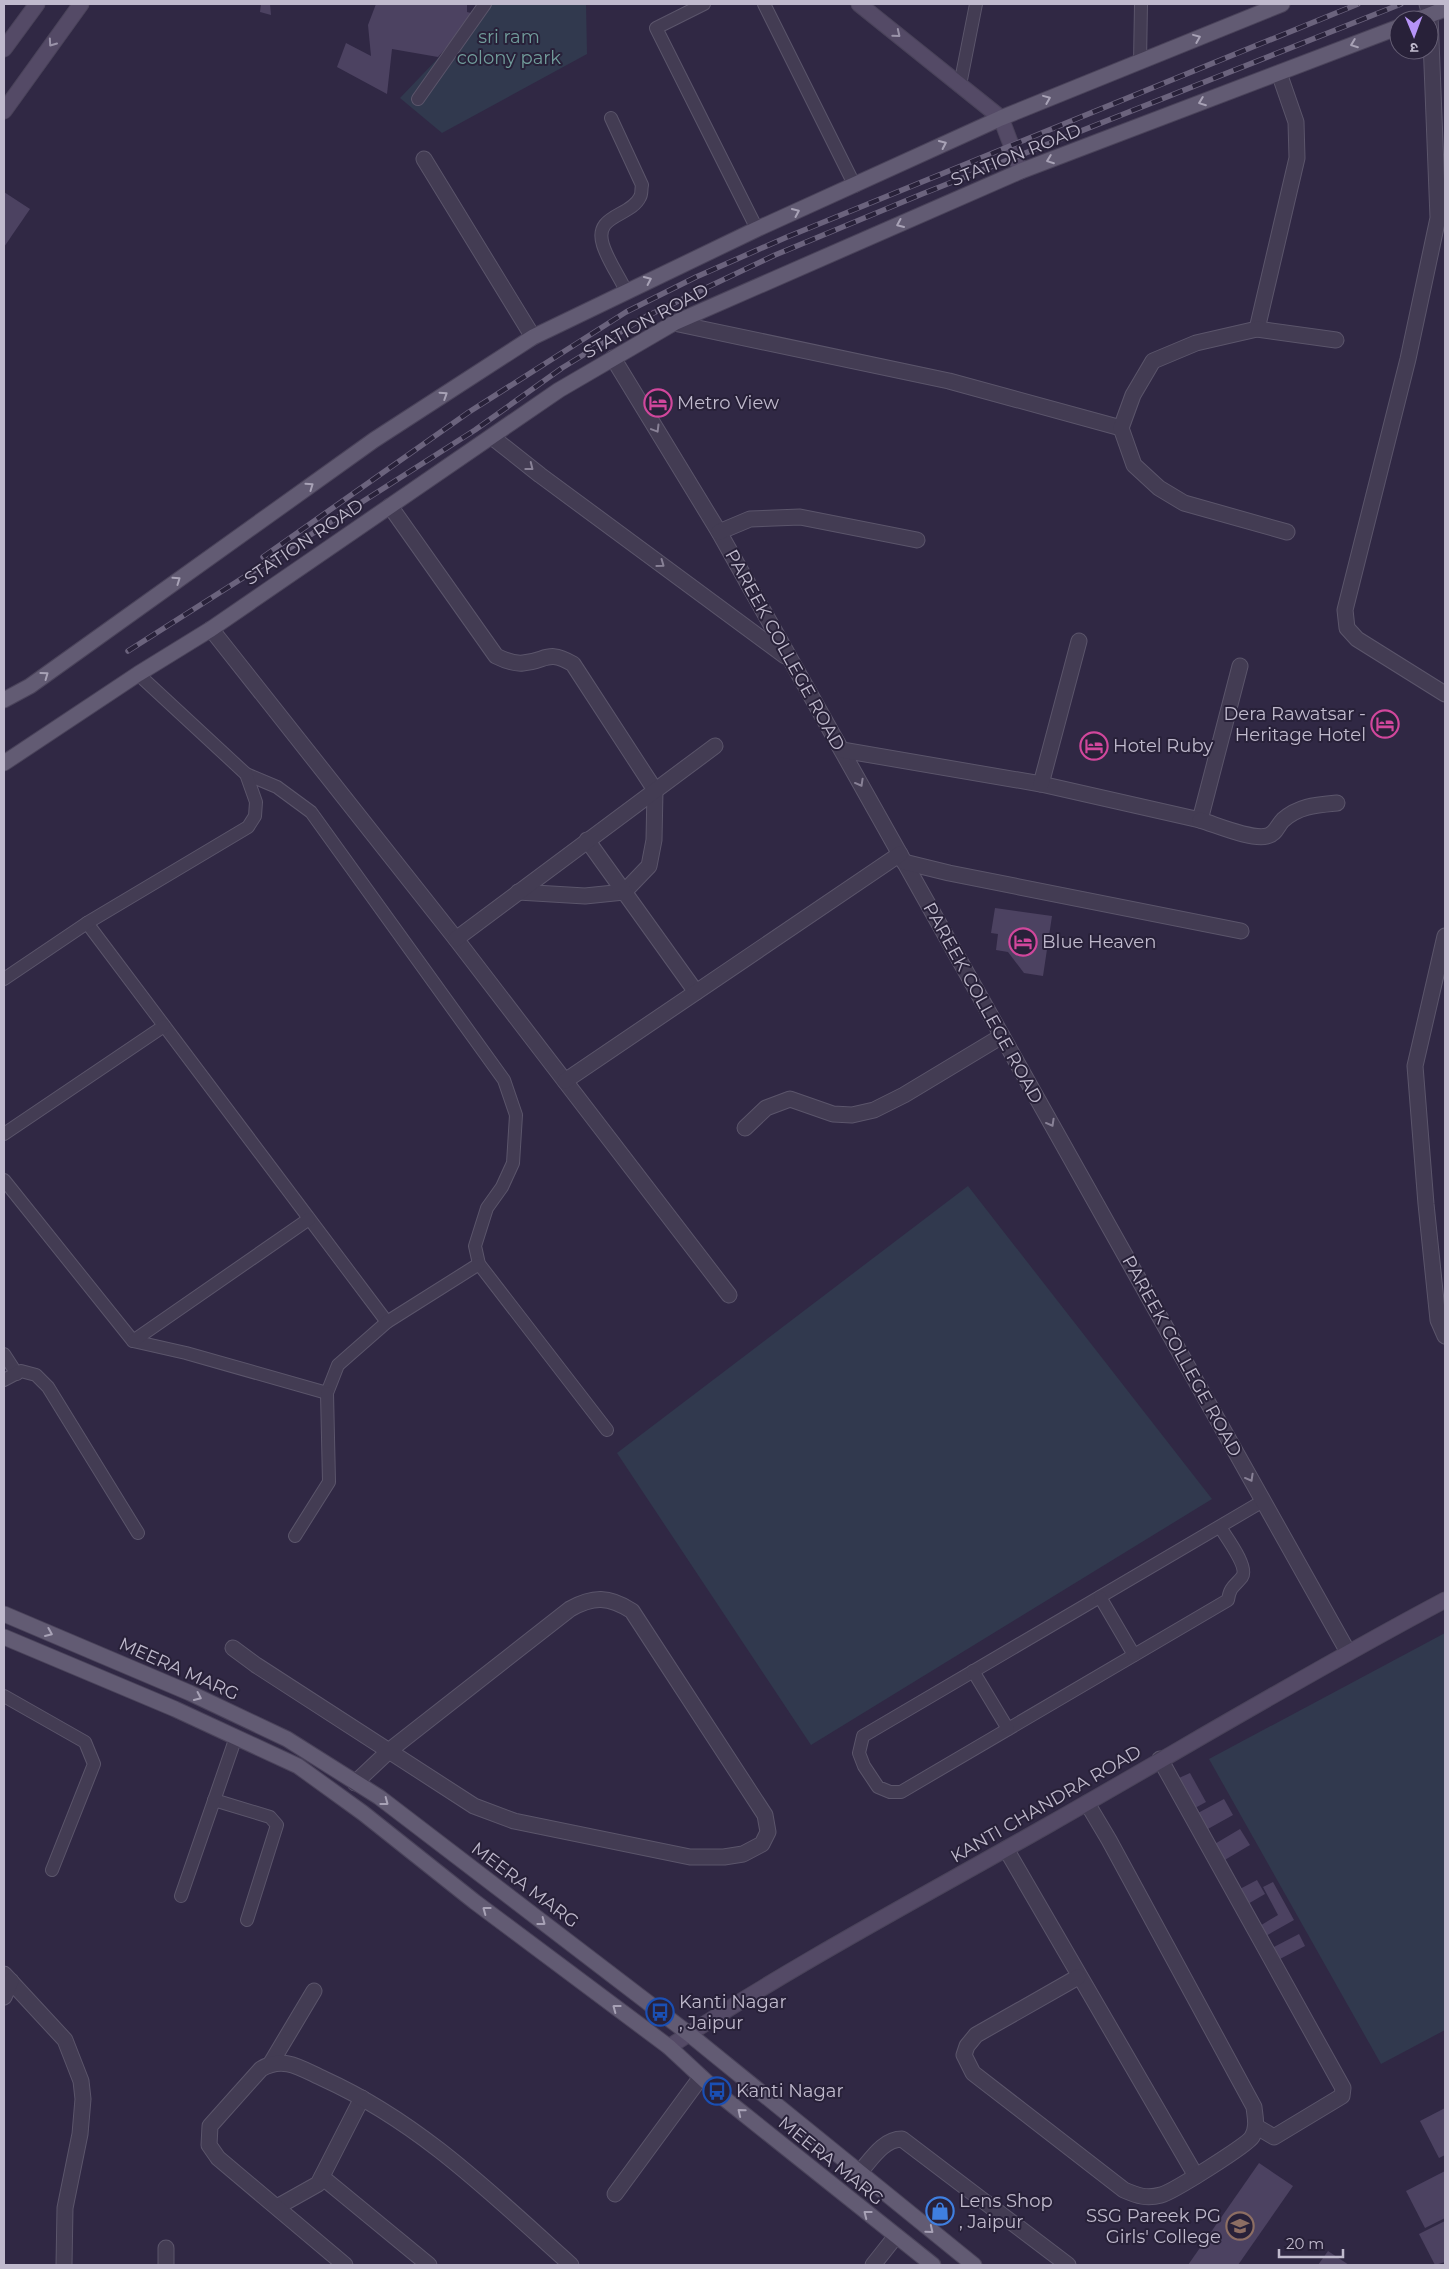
<svg xmlns="http://www.w3.org/2000/svg" width="1449" height="2269" viewBox="0 0 1449 2269" font-family="Montserrat,'Noto Sans Devanagari',sans-serif">
  <rect width="100%" height="100%" fill="#302844"/>
  <g fill="#31394e">
    <polygon points="490,4 586,4 587,54 442,133 400,98"/>
    <polygon points="968,1186 1212,1499 811,1745 617,1453"/>
    <polygon points="1445,1633 1445,2030 1381,2064 1209,1759"/>
  </g>
  <g fill="#4c4261">
    <polygon points="261,4 270,4 271,15 260,12"/>
    <polygon points="376,4 467,4 467,12 475,14 438,57 392,49 387,94 337,67 346,43 371,56 368,25"/>
    <polygon points="4,192 30,209 4,247"/>
    <polygon points="995,908 1052,916 1043,976 1024,973 1008,952 996,950 998,934 991,933"/>
    <polygon points="1190,1773 1206,1802 1195,1808 1179,1778"/>
    <polygon points="1224,1799 1233,1815 1206,1830 1198,1813"/>
    <polygon points="1240,1829 1250,1845 1223,1861 1213,1845"/>
    <polygon points="1257,1880 1265,1894 1246,1905 1238,1890"/>
    <polygon points="1273,1882 1294,1920 1264,1937 1258,1927 1278,1915 1263,1887"/>
    <polygon points="1299,1934 1305,1946 1276,1961 1270,1949"/>
    <polygon points="1445,2108 1445,2155 1439,2158 1420,2121"/>
    <polygon points="1259,2163 1293,2186 1238,2265 1188,2265"/>
    <polygon points="1445,2171 1445,2218 1425,2228 1406,2191"/>
    <polygon points="1445,2221 1445,2262 1435,2265 1419,2234"/>
    <polygon points="1328,2251 1349,2265 1318,2265"/>
  </g>
  <g fill="none" stroke-linecap="round" stroke-linejoin="round">
    <g stroke="#5b556b" stroke-width="14">
      <g id="lane">
        <polyline points="704,4 656,28 757,229"/>
        <polyline points="764,4 855,186"/>
        <polyline points="1140,62 1141,4"/>
        <polyline points="960,85 976,4"/>
        <polyline points="418,99 485,4"/>
        <path d="M611 118 642 185C641 189 642 194 640 197 631 217 593 214 603 245 608 261 619 276 626 291"/>
        <polyline points="246,774 277,787 311,812 504,1080 516,1115 513,1163 502,1187 487,1208 475,1246 479,1264 607,1430"/>
        <polyline points="87,923 387,1322"/>
        <polyline points="4,979 87,923 248,827 255,816 256,802 246,774 138,674"/>
        <polyline points="4,1134 164,1026"/>
        <polyline points="4,1180 133,1341 186,1353 327,1393 338,1365 387,1322 479,1264"/>
        <polyline points="133,1341 309,1219"/>
        <polyline points="4,1354 17,1374"/>
        <polyline points="4,1380 21,1371 36,1375 48,1387 138,1533"/>
        <path d="M1220 1527C1226 1537 1249 1567 1242 1577 1235 1586 1230 1586 1228 1600L901 1792H890L878 1787 864 1766 859 1753 863 1736 1263 1501"/>
        <polyline points="295,1536 329,1482 327,1393"/>
        <polyline points="1100,1597 1134,1655"/>
        <polyline points="973,1671 1008,1729"/>
        <polyline points="4,1696 85,1742 94,1764 52,1870"/>
        <polyline points="214,1800 270,1817 277,1825 247,1920"/>
        <polyline points="181,1896 236,1737"/>
      </g>
    </g>
    <g stroke="#5b556b" stroke-width="17">
      <g id="street">
        <polyline points="1427,4 1430,15 1438,218 1408,359 1345,610 1347,628 1357,639 1445,694"/>
        <polyline points="424,159 533,337"/>
        <polyline points="674,323 949,381 1121,428"/>
        <polyline points="1257,329 1297,158 1296,122 1279,73"/>
        <polyline points="613,358 719,532 1348,1652"/>
        <polyline points="492,437 540,475 785,656"/>
        <path d="M390 506 496 656C504 660 513 664 523 663 547 661 547 649 573 664L655 790 654 840 649 866 624 892 585 896 518 892"/>
        <polyline points="719,532 750,519 800,517 917,540"/>
        <polyline points="1287,532 1184,503 1159,488 1134,465 1121,428 1133,395 1153,361 1196,343 1257,329 1336,340"/>
        <polyline points="211,629 456,939 729,1295"/>
        <polyline points="842,750 1041,784 1200,820 1240,666"/>
        <polyline points="1041,784 1079,641"/>
        <path d="M1200 820C1217 825 1251 840 1267 836 1276 834 1277 826 1283 820 1299 806 1316 805 1337 803"/>
        <polyline points="587,840 696,992"/>
        <polyline points="904,862 949,873 1241,931"/>
        <polyline points="1445,936 1415,1066 1426,1204 1438,1320 1445,1336"/>
        <polyline points="456,939 715,746"/>
        <polyline points="565,1081 900,854"/>
        <polyline points="745,1128 766,1108 790,1099 833,1114 852,1115 874,1110 904,1095 1002,1036"/>
        <path d="M233 1648 256 1665 474 1806 514 1821 690 1857H724L743 1854 762 1844 768 1832 765 1815 632 1611C609 1596 593 1596 570 1609L390 1750 355 1783"/>
        <polyline points="1160,1759 1343,2088 1342,2096 1274,2137 1257,2127"/>
        <polyline points="1006,1849 1196,2176"/>
        <polyline points="4,1974 65,2040 81,2081 83,2099 80,2134 65,2208 64,2265"/>
        <path d="M1078 1977 976 2035 967 2046 964 2055 973 2073 1124 2190C1138 2196 1147 2199 1161 2195 1173 2192 1247 2145 1252 2137 1258 2127 1255 2117 1254 2107L1109 1840 1087 1803"/>
        <polyline points="4,1997 11,1981"/>
        <polyline points="271,2063 314,1991"/>
        <path d="M859 2173C871 2160 883 2139 902 2139L1068 2265"/>
        <polyline points="322,2177 429,2265"/>
        <polyline points="615,2194 701,2077"/>
        <polyline points="277,2207 318,2184 362,2098"/>
        <polyline points="166,2265 166,2248"/>
        <path d="M345 2265 218 2158 209 2145 210 2126 261 2069C284 2055 302 2069 324 2079 421 2123 493 2195 571 2265"/>
        <polyline points="873,2265 896,2236"/>
      </g>
    </g>
    <g stroke="#4a435a" stroke-width="17">
      <g id="secondary">
        <polyline points="859,4 1001,118 1021,171"/>
        <polyline points="4,49 37,4"/>
        <polyline points="4,111 81,4"/>
        <path d="M669 2047C791 1966 922 1897 1050 1824 1182 1749 1311 1671 1445 1600"/>
      </g>
    </g>
    <g stroke="#4a435a" stroke-width="17">
      <g id="primary">
        <polyline points="1417,20 1445,9"/>
        <polyline points="4,700 30,686 374,440 533,337 757,229 1001,118 1282,4"/>
        <polyline points="4,763 138,674 211,629 559,390 674,323 1021,171 1399,27"/>
        <polyline points="4,1614 190,1693 287,1739 379,1797 689,2034 974,2265"/>
        <polyline points="4,1637 175,1709 298,1766 363,1813 475,1902 669,2047 725,2099 933,2265"/>
      </g>
    </g>
    <use href="#lane" stroke="#433c53" stroke-width="12"/>
    <use href="#street" stroke="#433c53" stroke-width="15"/>
    <use href="#secondary" stroke="#544a66" stroke-width="15"/>
    <use href="#primary" stroke="#625b73" stroke-width="15"/>
    <g stroke="#6b637d" stroke-width="5.5">
      <g id="rail">
        <polyline points="263,557 469,412 626,312 696,277 787,237 1358,4"/>
        <polyline points="128,651 475,430 562,368 645,317 775,255 922,194 1401,4"/>
      </g>
    </g>
    <use href="#rail" stroke="#282139" stroke-width="4" stroke-dasharray="11" stroke-linecap="butt"/>
  </g>
  <defs><path id="oneway-chevron" d="M-2-3.5L2.5 0L-2 3.5" fill="none" stroke-width="1.6" stroke-linecap="round" stroke-linejoin="round" transform="scale(1.25)"/></defs>
  <g stroke="#9a93a9">
    <use href="#oneway-chevron" transform="translate(897 34) rotate(39)"/>
    <use href="#oneway-chevron" transform="translate(52 43) rotate(125)"/>
  </g>
  <g stroke="#a8a2b6">
    <use href="#oneway-chevron" transform="translate(1197 38) rotate(-22)"/>
    <use href="#oneway-chevron" transform="translate(1354 44) rotate(159)"/>
    <use href="#oneway-chevron" transform="translate(1047 99) rotate(-22)"/>
    <use href="#oneway-chevron" transform="translate(1202 102) rotate(159)"/>
    <use href="#oneway-chevron" transform="translate(943 144) rotate(-25)"/>
    <use href="#oneway-chevron" transform="translate(1050 160) rotate(159)"/>
    <use href="#oneway-chevron" transform="translate(796 212) rotate(-24)"/>
    <use href="#oneway-chevron" transform="translate(900 224) rotate(156)"/>
    <use href="#oneway-chevron" transform="translate(648 280) rotate(-25)"/>
    <use href="#oneway-chevron" transform="translate(444 395) rotate(-33)"/>
    <use href="#oneway-chevron" transform="translate(310 486) rotate(-35)"/>
    <use href="#oneway-chevron" transform="translate(177 580) rotate(-35)"/>
    <use href="#oneway-chevron" transform="translate(45 675) rotate(-36)"/>
    <use href="#oneway-chevron" transform="translate(49 1633) rotate(23)"/>
    <use href="#oneway-chevron" transform="translate(198 1697) rotate(25)"/>
    <use href="#oneway-chevron" transform="translate(385 1802) rotate(37)"/>
    <use href="#oneway-chevron" transform="translate(486 1910) rotate(-143)"/>
    <use href="#oneway-chevron" transform="translate(542 1922) rotate(37)"/>
    <use href="#oneway-chevron" transform="translate(616 2008) rotate(-143)"/>
    <use href="#oneway-chevron" transform="translate(741 2112) rotate(-141)"/>
    <use href="#oneway-chevron" transform="translate(867 2214) rotate(-142)"/>
    <use href="#oneway-chevron" transform="translate(930 2230) rotate(39)"/>
  </g>
  <g stroke="#888196">
    <use href="#oneway-chevron" transform="translate(656 429) rotate(59)"/>
    <use href="#oneway-chevron" transform="translate(530 467) rotate(38)"/>
    <use href="#oneway-chevron" transform="translate(661 564) rotate(36)"/>
    <use href="#oneway-chevron" transform="translate(860 783) rotate(61)"/>
    <use href="#oneway-chevron" transform="translate(1051 1123) rotate(61)"/>
    <use href="#oneway-chevron" transform="translate(1250 1478) rotate(61)"/>
  </g>
  <defs>
    <g id="hotel-ring" transform="scale(1.4375)"><circle r="9.5" fill="#282139" stroke="#d1479c" stroke-width="1.5"/><path d="M-6-4.5h1.5V1H6V5H4.5V3h-9V5H-6ZM-4 0a1.8 1.8 0 1 1 3.6 0ZM.5 0V-2.5h3Q6-2.5 6 0Z" fill="#d1479c"/></g>
    <g id="bus-ring" transform="scale(1.4375)"><circle r="9.5" fill="#282139" stroke="#1a4fb4" stroke-width="1.5"/><path d="M-5-6H5V4H4V6H2V4H-2V6H-4V4H-5ZM-3.5-4V0h7V-4ZM-3.5 1.2v1.5H-2V1.2ZM2 1.2v1.5H3.5V1.2Z" fill="#1a4fb4"/></g>
    <g id="shop-ring" transform="scale(1.4375)"><circle r="9.5" fill="#282139" stroke="#3f7fe0" stroke-width="1.5"/><path d="M-5-2.5h2.3a2.7 3.5 0 0 1 5.4 0H5L5.5 6h-11ZM-1.5-2.5h3a1.5 2.3 0 0 0-3 0Z" fill="#3f7fe0"/></g>
    <g id="university-ring" transform="scale(1.4375)"><circle r="9.5" fill="#282139" stroke="#8d6e63" stroke-width="1.5"/><path d="M0-5L7-2L0 1L-7-2ZM-4 1L0 2.5L4 1V4Q0 6-4 4Z" fill="#8d6e63"/></g>
  </defs>
  <g fill-rule="evenodd">
    <use href="#hotel-ring" x="658" y="403"/>
    <use href="#hotel-ring" x="1385" y="724"/>
    <use href="#hotel-ring" x="1094" y="746"/>
    <use href="#hotel-ring" x="1023" y="942"/>
    <use href="#bus-ring" x="660" y="2012"/>
    <use href="#bus-ring" x="717" y="2091"/>
    <use href="#shop-ring" x="940" y="2211"/>
    <use href="#university-ring" x="1240" y="2226"/>
  </g>
  <g text-anchor="middle" stroke-width="4" stroke-linejoin="round" paint-order="stroke">
    <g font-size="18" fill="#719d9b" stroke="#282139">
      <text x="509" y="43">sri ram<tspan x="509" dy="21">colony park</tspan></text>
    </g>
    <g font-size="18" fill="#c0bacd" stroke="#282139">
      <text transform="translate(1016 155) rotate(-22)" y="6">STATION ROAD</text>
      <text transform="translate(646 321) rotate(-28)" y="6">STATION ROAD</text>
      <text transform="translate(304 542) rotate(-34)" y="6">STATION ROAD</text>
      <text transform="translate(785 650) rotate(61)" y="6">PAREEK COLLEGE ROAD</text>
      <text transform="translate(983 1003) rotate(61)" y="6">PAREEK COLLEGE ROAD</text>
      <text transform="translate(1182 1356) rotate(61)" y="6">PAREEK COLLEGE ROAD</text>
      <text transform="translate(179 1669) rotate(24)" y="6">MEERA MARG</text>
      <text transform="translate(1046 1804) rotate(-30)" y="6">KANTI CHANDRA ROAD</text>
      <text transform="translate(525 1885) rotate(37)" y="6">MEERA MARG</text>
      <text transform="translate(831 2161) rotate(39)" y="6">MEERA MARG</text>
    </g>
    <g font-size="18" fill="#c0bacd" stroke="#282139" text-anchor="start">
      <text x="677" y="409">Metro View</text>
      <text x="1366" y="720" text-anchor="end">Dera Rawatsar -<tspan x="1366" dy="21">Heritage Hotel</tspan></text>
      <text x="1113" y="752">Hotel Ruby</text>
      <text x="1042" y="948">Blue Heaven</text>
      <text x="679" y="2008">Kanti Nagar<tspan x="679" dy="21">, Jaipur</tspan></text>
      <text x="736" y="2097">Kanti Nagar</text>
      <text x="959" y="2207">Lens Shop<tspan x="959" dy="21">, Jaipur</tspan></text>
      <text x="1221" y="2222" text-anchor="end">SSG Pareek PG<tspan x="1221" dy="21">Girls' College</tspan></text>
    </g>
  </g>
  <rect width="1449" height="2269" fill="none" stroke="#c0bacd" stroke-width="10"/>
  <g transform="translate(1414 35) rotate(179)"><circle r="24" fill="#282139" stroke="#655e74"/>
  <path d="M0-4L9 19L0 12L-9 19Z" fill="#b694f7"/>
  <text y="-8" font-size="14" font-weight="bold" text-anchor="middle" fill="#c0bacd">उ</text>
  </g>
  <path d="M1279 2249v8h64v-8" fill="none" stroke="#c0bacd" stroke-width="2.5"/>
  <text x="1286" y="2249" font-size="15" fill="#c0bacd" stroke="#282139" stroke-width="4" paint-order="stroke">20 m</text>
</svg>
